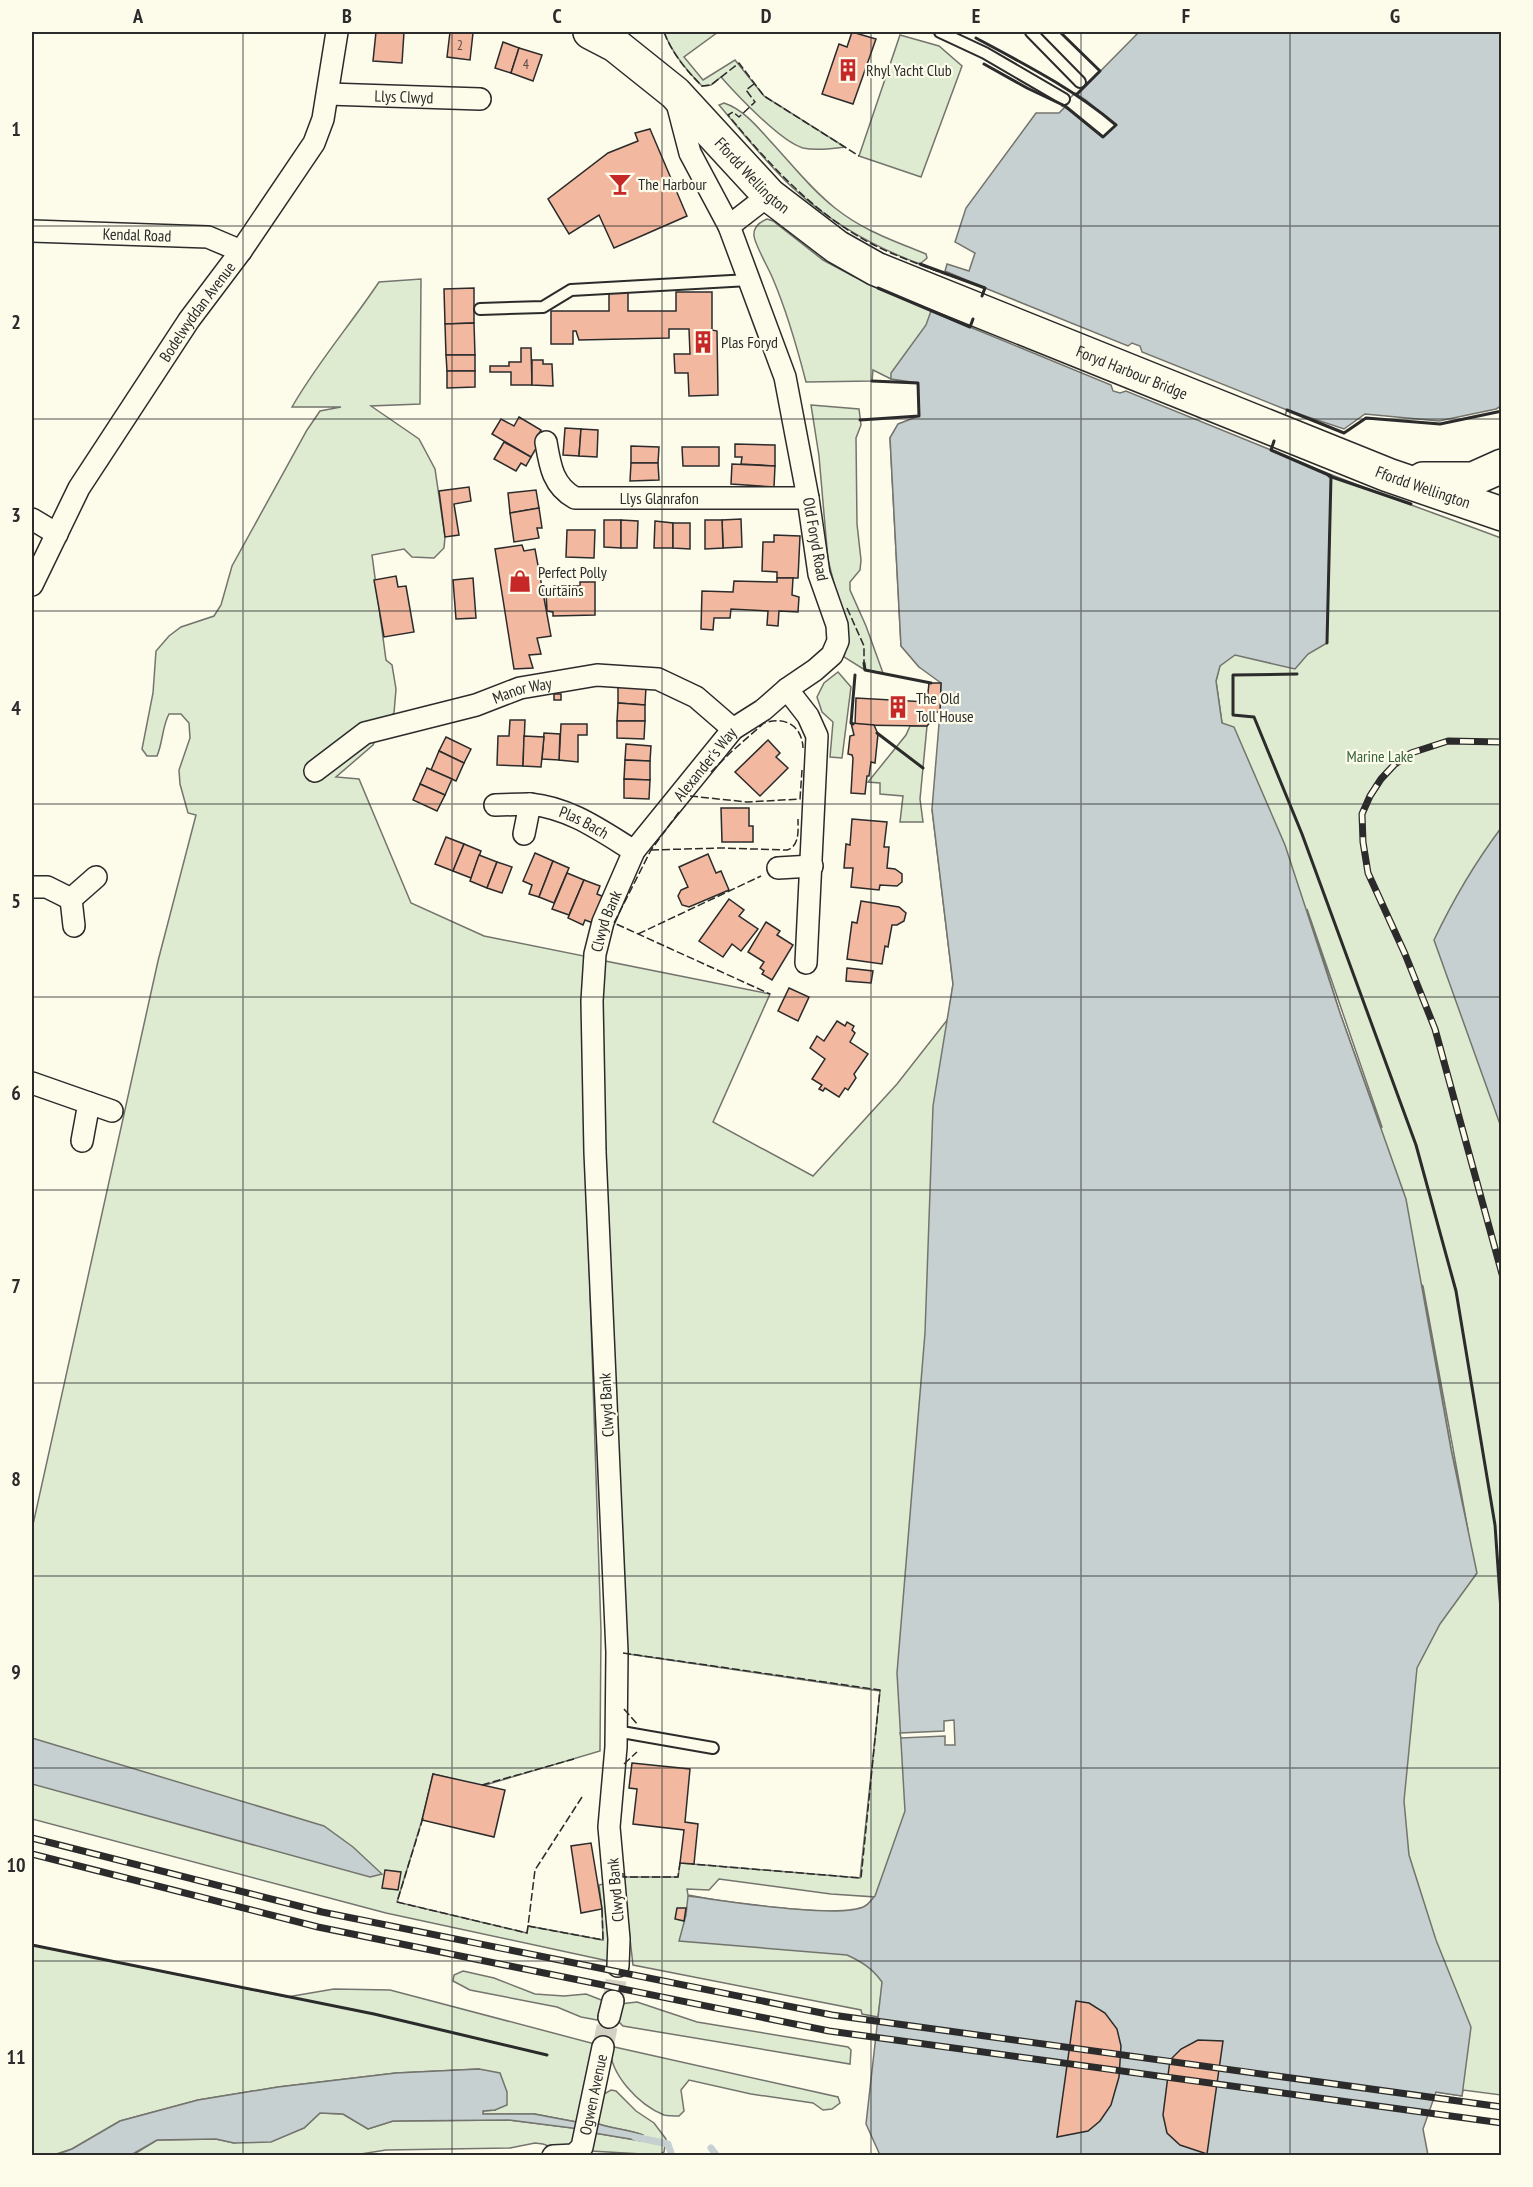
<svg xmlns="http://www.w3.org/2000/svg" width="1533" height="2187" viewBox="0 0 1533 2187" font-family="'PT Sans Narrow',sans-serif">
  <rect width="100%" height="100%" fill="#fdfbea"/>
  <g fill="#deebd1" stroke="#74746e" stroke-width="1.5" fill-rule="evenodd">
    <path d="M664 32H718L684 57 703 80 735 60 764 96 845 147C831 149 816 151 803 148 781 142 737 95 721 77L711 85 702 86C685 69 672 53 664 32Z"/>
    <polygon points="900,35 939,46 962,66 921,177 859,156"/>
    <path d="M724 103C745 110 759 129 773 144 793 166 812 190 835 208 864 231 892 240 926 254L927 258 920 264C874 247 830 222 793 188 766 163 743 133 719 105Z"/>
    <path d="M767 219 773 221 823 260 853 276 998 339 919 667 901 646 890 438 898 424 919 416 918 383 891 379 873 370 872 381 806 382C797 347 787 312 773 279 769 269 755 245 754 236 753 227 760 222 767 219Z"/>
    <path d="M421 279 420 404 371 406 419 439 435 469 445 537 444 548 434 558 412 557 404 549 372 555 386 660 392 665 396 689 394 713 387 718 373 745 336 777 359 779 411 903 484 936 584 956 585 1134 601 1631 600 1751 482 1786 433 1774 422 1820 397 1902 527 1933 528 1926 603 1940 602 1909 599 1885 607 1883 613 1962 386 1913 32 1819V1529L158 961 196 815 188 813 180 784 179 770 190 738 189 723 181 714H169C162 727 163 742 157 756H147L142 749 153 693 156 651 169 636 181 627 214 616 221 605 232 566 307 430 320 411 341 407H292C317 363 351 324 379 282Z"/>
    <polygon points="811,405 859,409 861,425 856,438 857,524 861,560 860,570 850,582 850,590 866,626 883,673 865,670 844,657 848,637 828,560 819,456"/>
    <path d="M1271 450C1346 483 1424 509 1501 538V2095L1463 2090 1462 2096 1436 2092 1222 723 1216 681ZM1307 909 1382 1127 1381 1128 1340 1013ZM1422 1285 1423 1286 1468 1530 1451 1449Z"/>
    <polygon points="838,672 851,687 842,758 830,757 833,722 822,712 817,697 824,683"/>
    <polygon points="910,726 927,726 920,799 923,822 900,822 903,796 880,794 880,783 868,782 906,735"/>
    <path d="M932 809 992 1171 878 2017 862 2014 861 2010 633 1965 623 1877H678L680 1863 860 1878 880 1691 622 1653 601 1005 605 961 770 994 713 1122 813 1176 897 1084 948 1019 953 984ZM719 1879 831 1894 875 1897C872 1900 868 1905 865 1907 841 1919 718 1901 688 1895L687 1889 709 1890Z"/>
    <polygon points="32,1945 287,1997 334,1989 390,1990 595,2044 582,2123 535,2114 483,2114 483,2111 495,2110 479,2069 396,2073 278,2087 198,2100 120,2121 72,2149 53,2155 32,2155"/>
    <polygon points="463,1971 494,1978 535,1994 564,1996 586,1994 604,2001 601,2018 597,2020 581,2017 557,2007 470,1990 453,1981 454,1975"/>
    <polygon points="637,2002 697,2022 848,2047 851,2050 850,2064 623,2026 617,2020 620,2004"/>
    <path d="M610 2046 838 2097 840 2103 832 2109 823 2110 813 2103 751 2094 689 2080 681 2090 684 2111 679 2116C674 2116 669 2116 664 2115 639 2105 609 2074 610 2046Z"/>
    <path d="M611 2090 616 2091 636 2111 654 2123 666 2139 664 2152 659 2155 591 2151 594 2133 641 2141 642 2135C628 2129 611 2129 596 2123L604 2094Z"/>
    <polygon points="320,2113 343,2114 368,2129 393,2121 509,2120 580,2129 575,2146 554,2148 543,2144 535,2143 510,2148 386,2150 348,2156 131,2156 157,2140 216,2139 234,2143 304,2128"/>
  </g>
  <g fill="#c7d0d0" stroke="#74746e" stroke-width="1.5">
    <path d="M1139 32H1501V406L1496 409 1439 421 1365 414 1344 429 1287 410 1271 450 1331 476 1327 643 1308 654 1295 669 1235 655 1220 666 1216 681 1222 723 1234 727 1285 845 1340 1013 1406 1199 1451 1449 1477 1573 1440 1624 1417 1668 1404 1801 1409 1855 1436 1940 1471 2027 1462 2096 1436 2092 1423 2129 1428 2155H880L866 2124 882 1982C872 1968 862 1962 847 1955L679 1941 686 1915 688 1896C721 1900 841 1920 865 1906 869 1904 872 1899 875 1896L905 1811 897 1673 925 1333 933 1106 953 984 932 809 940 712 941 683 919 667 901 646 890 438 898 424 919 416 918 383 891 379V373L926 325 931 311 970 327 985 288 945 271 947 264 969 271 975 253 955 242 966 208 1036 113H1059Z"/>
    <path d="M1501 828 1502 829 1501 1127 1434 940C1453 900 1474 864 1501 828Z"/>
    <polygon points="32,1738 324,1826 353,1847 382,1874 370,1877 32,1784"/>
    <polygon points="479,2069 500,2073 507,2092 507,2105 495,2110 483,2111 483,2114 534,2114 582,2123 580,2129 509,2120 393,2121 368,2129 343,2114 320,2113 304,2128 271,2142 234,2143 216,2139 157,2140 131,2155 53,2156 72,2149 120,2121 198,2100 278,2087 396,2073"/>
    <path d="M596 2123C611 2129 628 2129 643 2135L642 2141 594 2133Z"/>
  </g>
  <g fill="#fdfbea" stroke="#74746e" stroke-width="1.5">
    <polygon points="1075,93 1086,100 1116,125 1103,137 1070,110 1062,106"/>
    <polygon points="985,288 1128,346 1132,343 1140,346 1142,352 1287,410 1271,450 1126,391 1120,393 1113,391 1111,385 970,327"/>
    <polygon points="954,1720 955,1745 945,1745 945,1736 901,1738 900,1733 944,1731 944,1721"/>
  </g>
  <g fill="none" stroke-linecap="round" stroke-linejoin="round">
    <g stroke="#c7d0d0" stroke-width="7">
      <polyline points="635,2137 668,2144 672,2156"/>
      <polyline points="711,2148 717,2156"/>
    </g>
  </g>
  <g fill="#f2b8a0" stroke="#2b2b2b" stroke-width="1.5">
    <polygon points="376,32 404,32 402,63 373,61"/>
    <polygon points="450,32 473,33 470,60 447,57"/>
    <polygon points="852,32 876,39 853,104 822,94 839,44 847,47"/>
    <polygon points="503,42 519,48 511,73 495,68"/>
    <polygon points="519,48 542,55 533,81 511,73"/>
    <polygon points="650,129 687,216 614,248 599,215 569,234 548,199 608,153 638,141 635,133"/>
    <polygon points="474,288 474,323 445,324 444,289"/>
    <polygon points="609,291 628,291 628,311 676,311 676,292 712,292 712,330 717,331 718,395 689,396 688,373 675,373 674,354 690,354 689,329 669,329 669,338 579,340 576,331 573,331 573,344 551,344 551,311 609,311"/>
    <polygon points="474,323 475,355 446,355 445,324"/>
    <polygon points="521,348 531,348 532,385 511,385 511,372 490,372 490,366 509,366 509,362 521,362"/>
    <polygon points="446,355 475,355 475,371 447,371"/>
    <polygon points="532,360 543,360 543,364 552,364 553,386 532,385"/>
    <polygon points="447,371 475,371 475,387 447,388"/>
    <polygon points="519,417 541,430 537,438 541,440 531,457 492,434 501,419 514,426"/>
    <polygon points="565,428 581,429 579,456 563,455"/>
    <polygon points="581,429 598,430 597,457 579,456"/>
    <polygon points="504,442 531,457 526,466 521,463 516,471 494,459"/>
    <polygon points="735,444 775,445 775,466 741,464 742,457 735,457"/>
    <polygon points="631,446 659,447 658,463 631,463"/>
    <polygon points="682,447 719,447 719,466 683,466"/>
    <polygon points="631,463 658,463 659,480 630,481"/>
    <polygon points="732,464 775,466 774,487 731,484"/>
    <polygon points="469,487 471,501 454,504 459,535 445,537 439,491"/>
    <polygon points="536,490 539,508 510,513 508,493"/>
    <polygon points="539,508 542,528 537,528 539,538 514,542 510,513"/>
    <polygon points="741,519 742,547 723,548 722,520"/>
    <polygon points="604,520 621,520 621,548 604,547"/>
    <polygon points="621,520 638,521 637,548 621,548"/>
    <polygon points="705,520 722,520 723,548 705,549"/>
    <polygon points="655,521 673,523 673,548 654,548"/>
    <polygon points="673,523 690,523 690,549 673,548"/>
    <polygon points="567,530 595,530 594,558 566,557"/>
    <polygon points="774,535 800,536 798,578 777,578 777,572 762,571 763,542 774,542"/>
    <polygon points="522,545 524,551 535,549 551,636 537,638 541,654 529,655 533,668 514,669 495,549"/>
    <polygon points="396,576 398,587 406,586 414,632 384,637 374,580"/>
    <polygon points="473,578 476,618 456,619 453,580"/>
    <polygon points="777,578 793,578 792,595 799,597 798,612 779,611 778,626 767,625 768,611 731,609 730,618 714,618 713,630 701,629 702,591 733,592 734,581 777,582"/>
    <polygon points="580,582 595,582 595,615 553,616 553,612 547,611 546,591 554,591 554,586 580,586"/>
    <polygon points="929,683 941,683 940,712 932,712 932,720 927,726 855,725 856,698 927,702"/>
    <polygon points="618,686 646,687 645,705 618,703"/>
    <rect x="554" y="694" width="7" height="6"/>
    <polygon points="618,703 645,705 645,721 617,721"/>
    <polygon points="510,720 525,720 523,766 497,765 498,736 509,736"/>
    <polygon points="617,721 645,721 644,739 617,738"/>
    <polygon points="851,723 874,725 878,734 875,763 871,762 869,776 867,776 865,794 851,793 853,758 852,755 848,754 850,736 854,735"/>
    <polygon points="561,724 587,724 587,735 578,735 578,762 559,760"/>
    <polygon points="544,733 560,734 559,760 542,759"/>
    <polygon points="524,736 544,737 541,767 523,766"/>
    <polygon points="446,737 471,749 464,763 439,751"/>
    <polygon points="768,740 780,753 776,757 788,768 760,796 735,772"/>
    <polygon points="626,744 651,746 650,761 625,760"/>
    <polygon points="439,751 464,763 456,781 431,770"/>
    <polygon points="625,760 650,761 650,780 624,779"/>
    <polygon points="427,768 452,779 445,795 420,784"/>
    <polygon points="624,779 650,780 649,799 624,798"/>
    <polygon points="420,784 445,795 437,811 413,800"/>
    <polygon points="721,808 749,808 749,826 753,826 753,842 722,842"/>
    <polygon points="852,819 887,822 884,847 889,847 887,868 895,869 902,874 902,882 897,886 880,885 879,890 851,887 853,868 844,868 846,844 850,845"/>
    <polygon points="446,837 464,844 453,871 435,864"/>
    <polygon points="464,844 481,851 471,878 453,871"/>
    <polygon points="535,853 553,861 539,897 529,894 532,885 523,881"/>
    <polygon points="708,854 716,873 721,871 729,890 689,907 682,905 678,896 681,890 688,887 679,867"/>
    <polygon points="479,855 497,862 487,888 470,881"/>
    <polygon points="553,861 569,868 554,903 539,897"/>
    <polygon points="497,862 512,867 502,893 487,888"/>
    <polygon points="567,873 584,880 569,915 552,909"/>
    <polygon points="584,880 600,886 597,894 604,897 593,923 585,920 583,925 568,918"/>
    <polygon points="729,899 744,910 739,916 758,929 741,951 732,944 723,957 699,941"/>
    <polygon points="861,901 899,907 906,913 904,921 897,925 892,925 888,947 885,946 882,964 847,959 852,922 857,923"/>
    <polygon points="766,922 780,931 777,935 793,945 772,980 762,974 764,971 760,968 764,962 748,952"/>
    <polygon points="847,968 873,971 871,983 846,981"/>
    <polygon points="789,988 809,997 798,1021 778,1011"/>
    <polygon points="837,1021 845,1026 847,1022 854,1026 852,1030 855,1033 850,1042 868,1054 854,1074 856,1078 848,1090 845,1088 839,1097 825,1088 823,1091 819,1089 822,1085 812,1079 825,1059 810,1048 817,1036 824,1041"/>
    <polygon points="632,1763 690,1769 685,1822 698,1824 694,1864 680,1863 684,1830 633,1824 637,1789 629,1788"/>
    <polygon points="433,1774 505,1790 494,1837 422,1820"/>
    <polygon points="591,1843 602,1909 581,1913 571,1846"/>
    <polygon points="385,1870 401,1872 398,1890 382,1888"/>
    <polygon points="677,1908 686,1908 684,1921 675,1919"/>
    <polygon points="1076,2001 1089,2003 1105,2013 1117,2029 1121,2046 1119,2077 1111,2105 1100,2121 1088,2131 1057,2137"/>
    <polygon points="1198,2040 1223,2041 1207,2154 1180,2145 1167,2133 1163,2115 1170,2060 1181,2049"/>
  </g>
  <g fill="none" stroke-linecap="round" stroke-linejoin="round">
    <g stroke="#d3d1c4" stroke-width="21" stroke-dasharray="21 10" stroke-linecap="butt">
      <polyline points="613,2001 618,1966"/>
      <polyline points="603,2047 609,2017"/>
    </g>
    <g stroke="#2b2b2b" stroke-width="14">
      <g id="service">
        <polyline points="940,32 985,53 1064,99"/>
        <polyline points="1031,32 1080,82"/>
        <polyline points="480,309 543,307 571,290 749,280"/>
        <polyline points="616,1731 713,1748"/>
      </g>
    </g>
    <g stroke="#2b2b2b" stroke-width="24">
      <g id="minor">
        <path id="s1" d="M328 94 480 99"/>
        <polyline points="729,226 769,195"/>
        <path id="s2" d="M32 231 208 237 241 251"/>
        <path id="s3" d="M546 442C550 466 553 486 575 498H808"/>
        <polyline points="32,519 57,534"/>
        <path id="s4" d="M32 585 79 488 189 320 241 251 314 143 323 119 337 32"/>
        <polyline points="787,689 808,716 817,736 806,963"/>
        <path id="s5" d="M315 771 365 733 476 705 520 688 597 675 658 679 696 697 733 729"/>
        <polyline points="495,805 530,804"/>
        <path id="s6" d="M524 834 530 804C570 808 600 830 634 851"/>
        <polyline points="778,868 812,866"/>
        <polyline points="32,887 47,887 71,899 96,877"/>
        <polyline points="71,899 74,926"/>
        <polyline points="32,1083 89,1103 82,1141"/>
        <polyline points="89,1103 112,1111"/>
        <path id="s7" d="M618 1966 619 1939 609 1827 616 1747 617 1652 595 1152 592 1001 595 954 603 922 634 851 733 729 763 710 787 689 815 670 832 655 838 641 837 625 819 574 808 498 785 377 729 226 690 153 676 99"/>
        <polyline points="609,2017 613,2001"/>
        <path id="s8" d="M553 2156 574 2155 582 2147 603 2047"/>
      </g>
    </g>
    <g stroke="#2b2b2b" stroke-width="36">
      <g id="primary">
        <path id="s9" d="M590 32 615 45 675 93 769 195 837 247 876 269 1388 475 1502 514"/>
        <polyline points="1423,479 1473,479 1502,466"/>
      </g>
    </g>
    <use href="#service" stroke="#fdfbea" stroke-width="10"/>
    <use href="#minor" stroke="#fdfbea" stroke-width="21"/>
    <use href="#primary" stroke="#fdfbea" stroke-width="33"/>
    <polyline stroke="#2b2b2b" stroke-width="1.5" points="1502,742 1448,741 1411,753 1394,765 1381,779 1370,796 1362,814 1363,842 1368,873 1405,954 1435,1029 1502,1274"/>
    <g stroke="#2b2b2b" stroke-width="7">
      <g id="rail">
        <polyline points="1502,742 1448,741 1411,753 1394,765 1381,779 1370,796 1362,814 1363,842 1368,873 1405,954 1435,1029 1502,1274"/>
        <polyline points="32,1838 322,1912 832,2015 1502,2107"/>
        <polyline points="32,1854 318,1927 829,2031 1502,2123"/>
      </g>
    </g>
    <use href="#rail" stroke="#fdfbea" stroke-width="4.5" stroke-dasharray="14" stroke-linecap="butt"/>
    <g stroke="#2b2b2b" stroke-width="1.5" stroke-dasharray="8 3" stroke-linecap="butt">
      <path d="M664 32C672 53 685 69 702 86L711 85 739 63 764 96 859 156"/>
      <path d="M754 84 746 90 755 102 739 117 733 112 728 115C774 170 823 224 891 253 921 266 954 277 985 288"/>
      <polyline points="847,608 864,646 864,663"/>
      <path d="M711 772 730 753 764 723C784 716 802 725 803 748"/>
      <polyline points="690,796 747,802 800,799 802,770"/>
      <polyline points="679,812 651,850 614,923 770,994"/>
      <path d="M651 850 721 848 787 850C800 846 798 830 798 819"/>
      <polyline points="638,934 761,876"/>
      <polyline points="623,1653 880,1690 861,1878 692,1864"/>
      <polyline points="624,1709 638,1725"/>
      <polyline points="624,1764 637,1752"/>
      <polyline points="482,1785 574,1759"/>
      <polyline points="582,1797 535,1870 528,1926 603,1940 602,1909"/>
      <polyline points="423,1818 397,1902 527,1933 528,1926"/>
      <polyline points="623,1873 623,1877 678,1877 680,1863 683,1863"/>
    </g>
    <g stroke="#2b2b2b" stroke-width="3">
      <polyline points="1061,33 1100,71 1077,94"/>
      <path d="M976 38C1026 65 1072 88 1116 125L1103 137 1065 106 1027 88 984 64"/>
      <polyline points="920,264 985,288 982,296"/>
      <polyline points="878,288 970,327 973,319"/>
      <polyline points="1287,410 1344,433 1366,418 1440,424 1502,411"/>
      <polyline points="860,420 919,416 918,383 872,381"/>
      <polyline points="1274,441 1271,450 1331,476 1327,643"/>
      <polyline points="1329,476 1411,504"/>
      <polyline points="864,663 865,670 931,683"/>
      <polyline points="1297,674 1233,675 1233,715 1254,717 1302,834 1416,1145 1456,1291 1495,1525 1502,1625"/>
      <polyline points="853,724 851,723 855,675"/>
      <polyline points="877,733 923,768"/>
      <polyline points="32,1945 374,2014 547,2055"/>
    </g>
  </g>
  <path fill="none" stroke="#2b2b2b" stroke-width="1.5" stroke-opacity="0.55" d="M243 32V2156M452 32V2156M662 32V2156M871 32V2156M1081 32V2156M1290 32V2156M32 226H1502M32 419H1502M32 611H1502M32 804H1502M32 997H1502M32 1190H1502M32 1383H1502M32 1576H1502M32 1768H1502M32 1961H1502"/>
  <defs>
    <g id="building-bare" transform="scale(1.8)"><path d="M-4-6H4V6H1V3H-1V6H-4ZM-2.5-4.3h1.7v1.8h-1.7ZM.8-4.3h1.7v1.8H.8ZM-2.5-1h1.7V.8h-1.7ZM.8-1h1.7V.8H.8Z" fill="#c62828" stroke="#fdfbea" stroke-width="2.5" paint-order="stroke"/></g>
    <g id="bar-bare" transform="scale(1.8)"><path d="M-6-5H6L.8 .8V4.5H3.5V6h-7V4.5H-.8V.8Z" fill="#c62828" stroke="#fdfbea" stroke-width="2.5" paint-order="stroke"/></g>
    <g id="shop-bare" transform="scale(1.8)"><path d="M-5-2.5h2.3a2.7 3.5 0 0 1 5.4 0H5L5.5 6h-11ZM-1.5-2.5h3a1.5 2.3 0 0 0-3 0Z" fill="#c62828" stroke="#fdfbea" stroke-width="2.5" paint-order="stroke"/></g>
  </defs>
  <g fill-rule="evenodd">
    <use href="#building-bare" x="848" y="70"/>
    <use href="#bar-bare" x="620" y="184"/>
    <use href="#building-bare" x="703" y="342"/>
    <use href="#shop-bare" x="520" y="581"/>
    <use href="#building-bare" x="898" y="707"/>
  </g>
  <g text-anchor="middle" stroke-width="4.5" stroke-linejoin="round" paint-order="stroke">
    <g font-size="14" fill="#5d4e48">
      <text x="460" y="50">2</text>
      <text x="526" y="69">4</text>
    </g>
    <g font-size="16" fill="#2b2b2b" stroke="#fdfbea" text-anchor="start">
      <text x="866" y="76">Rhyl Yacht Club</text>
      <text x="638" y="190">The Harbour</text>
      <text x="721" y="348">Plas Foryd</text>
      <text x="538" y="578">Perfect Polly<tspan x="538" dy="18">Curtains</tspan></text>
      <text x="916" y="704">The Old<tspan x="916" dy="18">Toll House</tspan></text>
    </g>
    <g font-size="16" fill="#2b2b2b" stroke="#fdfbea">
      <text dy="6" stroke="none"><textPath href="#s1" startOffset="76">Llys Clwyd</textPath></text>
      <text dy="6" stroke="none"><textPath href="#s9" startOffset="218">Ffordd Wellington</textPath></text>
      <text dy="6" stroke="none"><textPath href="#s2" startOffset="105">Kendal Road</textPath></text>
      <text dy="6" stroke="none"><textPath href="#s4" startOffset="320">Bodelwyddan Avenue</textPath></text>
      <text dy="6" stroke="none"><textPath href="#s9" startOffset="650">Foryd Harbour Bridge</textPath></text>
      <text dy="6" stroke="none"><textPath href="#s9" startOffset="963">Ffordd Wellington</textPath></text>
      <text dy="6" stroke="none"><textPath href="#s3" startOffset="150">Llys Glanrafon</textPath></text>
      <text transform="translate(816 539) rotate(80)" y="6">Old Foryd Road</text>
      <text dy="6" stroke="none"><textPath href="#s5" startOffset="226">Manor Way</textPath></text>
      <text dy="6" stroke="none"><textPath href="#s7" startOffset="1236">Alexander's Way</textPath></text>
      <text dy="6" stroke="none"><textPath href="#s6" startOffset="88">Plas Bach</textPath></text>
      <text dy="6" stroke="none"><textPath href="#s7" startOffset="1048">Clwyd Bank</textPath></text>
      <text transform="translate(606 1405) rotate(-93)" y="6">Clwyd Bank</text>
      <text transform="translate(615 1890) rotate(-95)" y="6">Clwyd Bank</text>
      <text dy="6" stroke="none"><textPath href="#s8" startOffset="86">Ogwen Avenue</textPath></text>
    </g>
    <g font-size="16" fill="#34623c" stroke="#fdfbea">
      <text x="1380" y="762">Marine Lake</text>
    </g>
  </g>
  <rect width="1533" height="2187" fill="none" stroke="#fdfbea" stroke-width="66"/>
  <rect x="33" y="33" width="1467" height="2121" fill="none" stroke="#2b2b2b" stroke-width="2"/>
  <g font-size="20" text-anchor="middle" font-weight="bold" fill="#2b2b2b">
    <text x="138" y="23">A</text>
    <text x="347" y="23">B</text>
    <text x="557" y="23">C</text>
    <text x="766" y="23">D</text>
    <text x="976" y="23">E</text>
    <text x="1186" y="23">F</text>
    <text x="1395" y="23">G</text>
    <text x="16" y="136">1</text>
    <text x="16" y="329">2</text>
    <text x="16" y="522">3</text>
    <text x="16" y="715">4</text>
    <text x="16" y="908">5</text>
    <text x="16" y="1100">6</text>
    <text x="16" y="1293">7</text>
    <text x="16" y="1486">8</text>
    <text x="16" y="1679">9</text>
    <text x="16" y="1872">10</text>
    <text x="16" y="2064">11</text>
  </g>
</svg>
